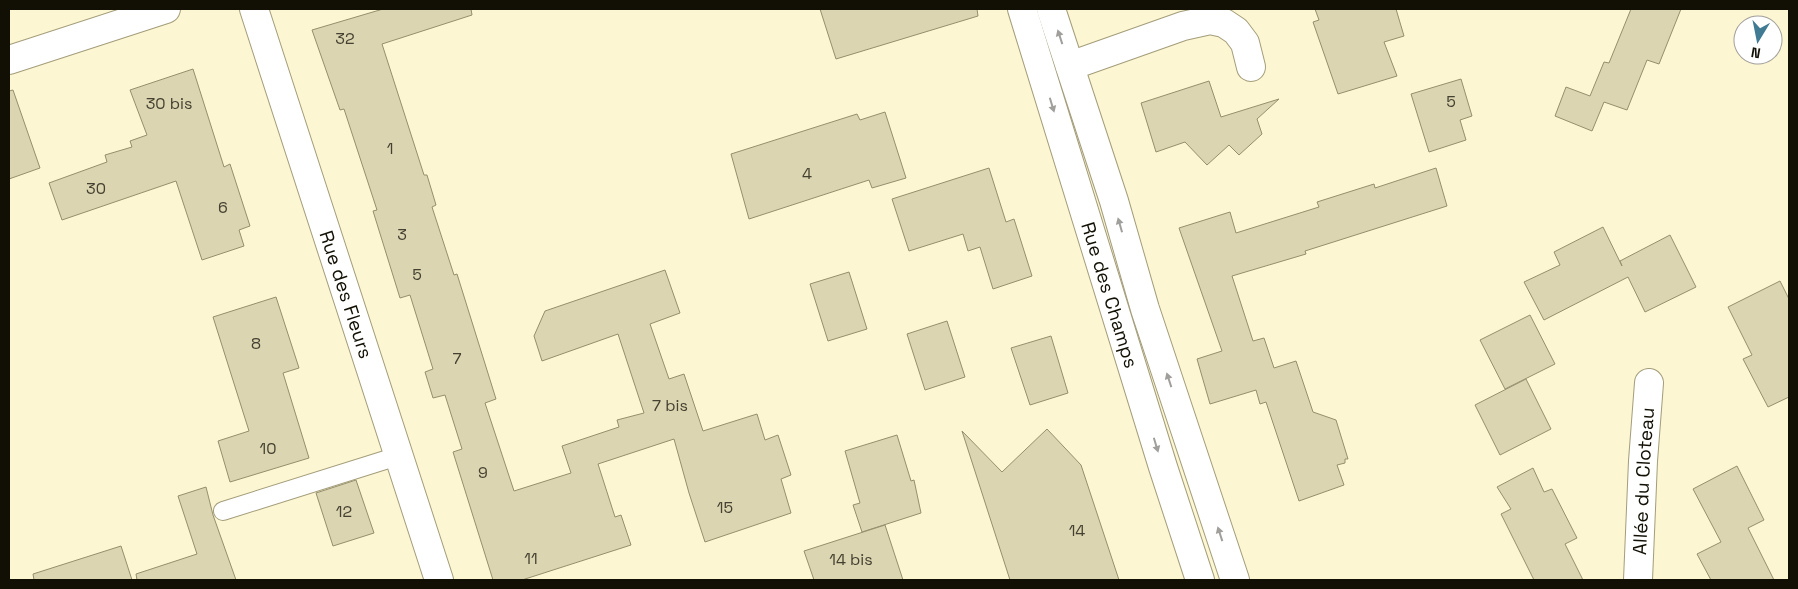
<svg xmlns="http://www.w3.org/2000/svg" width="1798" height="589" viewBox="0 0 1798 589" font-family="'Space Grotesk',sans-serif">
  <rect width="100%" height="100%" fill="#fdf6d2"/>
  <g fill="#dcd5b2" stroke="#958f6e">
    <polygon points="383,9 471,9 472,15 382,44 424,175 427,175 436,205 432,207 454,275 457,274 496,399 485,403 514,491 571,473 562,446 619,427 617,420 644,413 618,334 542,361 534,336 545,311 665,270 680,313 650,324 669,379 684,374 703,431 757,414 765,440 778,435 791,475 781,479 791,513 705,542 689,493 674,439 598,464 615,517 621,515 631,545 522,580 493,580 453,452 462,449 445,395 433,398 425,372 433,369 410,295 400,298 373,211 377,210 344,109 340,110 312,30"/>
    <polygon points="820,9 977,9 978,16 836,59"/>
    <polygon points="1315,9 1396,9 1404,36 1384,42 1397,76 1338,94 1313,22 1319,20"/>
    <polygon points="1631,9 1681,9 1659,64 1647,60 1627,110 1604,102 1592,131 1555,116 1566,87 1590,96 1604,62 1609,63"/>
    <polygon points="193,69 224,167 230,164 250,226 239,230 244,246 202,260 176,181 62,220 49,183 107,162 105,155 132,147 130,141 147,135 130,90"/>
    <polygon points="1461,79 1472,116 1460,120 1466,140 1429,152 1411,94"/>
    <polygon points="1209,81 1221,117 1279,99 1257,119 1262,134 1239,155 1229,145 1207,165 1185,142 1156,152 1141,103"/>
    <polygon points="13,90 40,168 9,179 9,91"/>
    <polygon points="885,112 906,178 872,188 869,180 749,219 731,154 857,114 860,120"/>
    <polygon points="989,168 1006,222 1014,219 1032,276 993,289 980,247 968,251 963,234 909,251 892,199"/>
    <polygon points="1436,168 1447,206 1305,251 1306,254 1232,276 1253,341 1264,338 1274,368 1296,361 1313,412 1336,420 1348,459 1345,459 1345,463 1337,465 1344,485 1299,501 1266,402 1260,404 1256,390 1210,404 1197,359 1222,351 1179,228 1230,212 1236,233 1319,207 1317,202 1374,184 1375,188"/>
    <polygon points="1603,227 1622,266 1620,261 1670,235 1696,287 1645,312 1628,277 1544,320 1524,282 1560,265 1554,252"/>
    <polygon points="849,272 867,329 828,341 810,284"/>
    <polygon points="1780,281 1789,299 1789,397 1768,407 1743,359 1752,355 1728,307"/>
    <polygon points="276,297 299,368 283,373 309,458 230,482 218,441 249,431 213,317"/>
    <polygon points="1530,315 1555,364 1505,389 1480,340"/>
    <polygon points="947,321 965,377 925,390 907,334"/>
    <polygon points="1051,336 1068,393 1030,405 1011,348"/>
    <polygon points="1526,379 1551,429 1500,455 1475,405"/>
    <polygon points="1047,429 1081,465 1119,580 1010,580 962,431 1002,472"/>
    <polygon points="897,435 911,481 914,480 921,513 862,532 853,505 860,503 845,451"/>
    <polygon points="1737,466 1764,520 1748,528 1774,580 1711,580 1697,554 1721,542 1693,489"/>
    <polygon points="1533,468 1544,492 1552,489 1577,538 1565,544 1583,580 1534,580 1501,514 1511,509 1497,487"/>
    <polygon points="356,480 374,533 333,546 316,493"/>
    <polygon points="206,487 213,515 236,580 137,580 136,574 197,554 178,496"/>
    <polygon points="885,525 903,580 814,580 804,551"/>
    <polygon points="121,546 132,580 34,580 33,574"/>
  </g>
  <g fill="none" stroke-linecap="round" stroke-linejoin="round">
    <g stroke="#a39d7b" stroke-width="20">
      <polyline id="service" points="223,511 398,456"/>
    </g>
    <g stroke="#a39d7b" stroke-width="30">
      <g id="minor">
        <path id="s1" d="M254 9 439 580"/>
        <polyline points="1070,66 1183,26 1210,20 1224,23 1236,31 1245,43 1251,67"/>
        <path id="s2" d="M1638 580 1643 461 1649 383"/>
      </g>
    </g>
    <g stroke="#a39d7b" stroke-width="30">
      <g id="tertiary">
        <path id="s3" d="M1022 9 1163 467 1200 580"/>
        <polyline points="1051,9 1114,201 1145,309 1235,580"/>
        <polyline points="9,60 166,9"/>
      </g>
    </g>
    <use href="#service" stroke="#fff" stroke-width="18"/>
    <use href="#minor" stroke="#fff" stroke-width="28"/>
    <use href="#tertiary" stroke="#fff" stroke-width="28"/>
  </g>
  <defs><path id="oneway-solid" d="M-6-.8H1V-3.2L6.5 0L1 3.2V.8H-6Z" transform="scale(1.25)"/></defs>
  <g fill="#a09f9b">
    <use href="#oneway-solid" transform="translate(1060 37) rotate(-108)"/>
    <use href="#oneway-solid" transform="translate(1052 105) rotate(73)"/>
    <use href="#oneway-solid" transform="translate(1120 225) rotate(-106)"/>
    <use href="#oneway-solid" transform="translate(1169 380) rotate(-108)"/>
    <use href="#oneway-solid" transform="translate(1156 445) rotate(73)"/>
    <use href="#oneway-solid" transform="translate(1220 534) rotate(-108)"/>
  </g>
  <g text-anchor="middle" stroke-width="4" stroke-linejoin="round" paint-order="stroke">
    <g font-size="16" fill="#444130">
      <text x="345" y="44">32</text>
      <text x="1451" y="107">5</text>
      <text x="169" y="109">30 bis</text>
      <text x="390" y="154">1</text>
      <text x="807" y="179">4</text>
      <text x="96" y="194">30</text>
      <text x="223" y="213">6</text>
      <text x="402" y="240">3</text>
      <text x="417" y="280">5</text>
      <text x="256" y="349">8</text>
      <text x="457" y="364">7</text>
      <text x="670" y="411">7 bis</text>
      <text x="268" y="454">10</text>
      <text x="483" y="478">9</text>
      <text x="725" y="513">15</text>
      <text x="344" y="517">12</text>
      <text x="1077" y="536">14</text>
      <text x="531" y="564">11</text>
      <text x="851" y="565">14 bis</text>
    </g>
    <g font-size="19" fill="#121004" stroke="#fff">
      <text dy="7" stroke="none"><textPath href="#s1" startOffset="300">Rue des Fleurs</textPath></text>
      <text dy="7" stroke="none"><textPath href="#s3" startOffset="299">Rue des Champs</textPath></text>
      <text dy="7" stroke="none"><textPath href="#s2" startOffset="99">Allée du Cloteau</textPath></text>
    </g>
  </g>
  <rect width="1798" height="589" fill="none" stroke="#121004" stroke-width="20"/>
  <g transform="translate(1758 40) rotate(190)"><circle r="24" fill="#ffffff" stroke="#a09f9b"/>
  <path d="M0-4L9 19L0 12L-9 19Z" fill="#407a93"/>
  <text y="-8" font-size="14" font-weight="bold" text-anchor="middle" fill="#121004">N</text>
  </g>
</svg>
